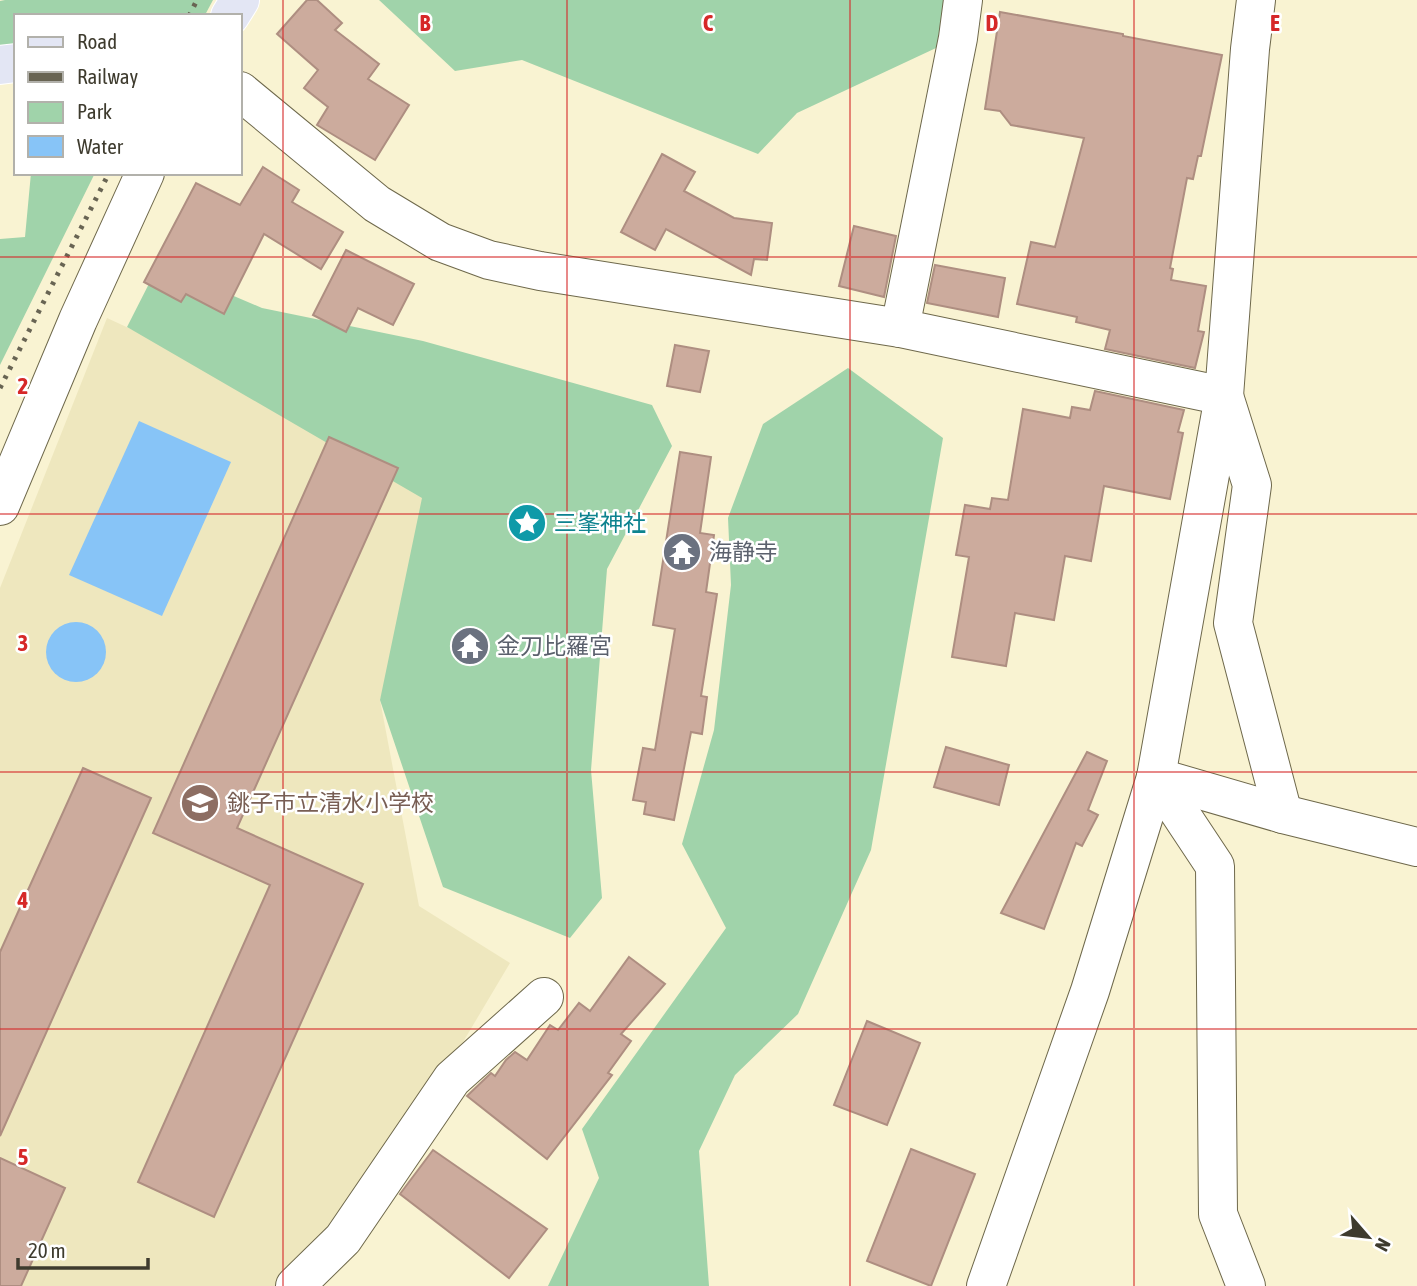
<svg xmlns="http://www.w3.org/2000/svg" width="1417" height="1286" viewBox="0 0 1417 1286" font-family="'Asap Condensed','Noto Sans JP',sans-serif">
  <rect width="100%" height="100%" fill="#f9f3d2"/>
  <polygon fill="#eee7be" points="107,318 451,477 380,700 419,906 510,963 444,1074 331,1232 276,1286 0,1286 0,588"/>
  <g fill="#a0d3aa">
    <polygon points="5,0 213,0 205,15 198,16 16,16 16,46 0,48 0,1"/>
    <polygon points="379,0 954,0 951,41 797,113 758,154 522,60 455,71"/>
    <polygon points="31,173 95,173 0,365 0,239 25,237"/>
    <polygon points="159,264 262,308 423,341 652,405 672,446 607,569 591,770 602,898 570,938 443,887 380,700 422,498 127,327"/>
    <polygon points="848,368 943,438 871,850 798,1014 735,1075 699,1151 709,1286 548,1286 599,1178 582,1129 726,928 682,844 714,730 731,585 728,518 763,424"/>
  </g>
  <g fill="#87c4f7">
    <polygon points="139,421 231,462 162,616 69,575"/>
    <circle cx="76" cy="652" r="30"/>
  </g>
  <g fill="#ccab9d" stroke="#ae8e81" stroke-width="2">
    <polygon points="307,0 317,0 342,23 335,30 379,64 368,79 409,105 375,160 317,125 328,107 304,88 318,70 277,34"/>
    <polygon points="1000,12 1123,34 1123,36 1222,55 1201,156 1198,156 1193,179 1187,178 1170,268 1173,269 1171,280 1206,286 1198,331 1204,332 1195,368 1105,349 1110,330 1076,322 1077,317 1017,304 1031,242 1055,247 1084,138 1011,125 1000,111 985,109"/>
    <polygon points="662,154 695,172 684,191 734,218 772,223 767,260 754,259 751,275 666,229 655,250 621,232"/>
    <polygon points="263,167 299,190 292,202 343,232 321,269 264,234 224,314 186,294 181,302 144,282 196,183 240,205"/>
    <polygon points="854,226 896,236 884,297 839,286"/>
    <polygon points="346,250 414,284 393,325 358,308 346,332 313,315"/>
    <polygon points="935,265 1005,278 998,317 927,303"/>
    <polygon points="675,345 709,351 700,392 667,386"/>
    <polygon points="1095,391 1184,410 1178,432 1183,433 1170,499 1104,486 1091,561 1065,556 1054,620 1015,613 1006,666 952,657 969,557 956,555 965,505 990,509 992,498 1008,500 1023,409 1070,418 1072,407 1090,410"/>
    <polygon points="329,437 398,468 237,828 363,884 214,1217 138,1182 270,885 153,833"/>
    <polygon points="680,452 711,457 700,533 714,535 706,592 717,594 701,696 707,697 702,734 691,732 674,820 644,814 646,802 633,800 643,748 655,750 675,629 653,625"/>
    <polygon points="946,747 1009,765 999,805 934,787"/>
    <polygon points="1087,752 1107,761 1088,810 1098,815 1082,846 1076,843 1044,929 1001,913"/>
    <polygon points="83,768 151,798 0,1136 0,952"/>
    <polygon points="629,957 665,984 621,1034 631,1041 608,1073 612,1075 547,1159 467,1096 491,1073 495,1076 506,1060 515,1052 527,1060 550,1025 558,1030 579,1003 590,1011"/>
    <polygon points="867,1021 920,1043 887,1125 834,1105"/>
    <polygon points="911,1149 975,1174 931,1286 867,1261"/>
    <polygon points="433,1150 547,1229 509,1278 400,1194"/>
    <polygon points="0,1158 65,1188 21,1286 0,1286"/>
  </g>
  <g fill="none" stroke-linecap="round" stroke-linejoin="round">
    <g stroke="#6e684b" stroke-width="40">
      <g id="minor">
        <polyline points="240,91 377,204 440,242 489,260 540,271 900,328 1224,396 1252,485 1233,623 1283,814"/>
        <polyline points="900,328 958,38 963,0"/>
        <polyline points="0,506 78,320 145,173"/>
        <polyline points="1156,777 1215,866 1218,1214 1246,1286"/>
        <polyline points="1156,777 1283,814 1417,847"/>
        <polyline points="295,1286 343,1239 452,1079 544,997"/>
        <polyline points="986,1286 1090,991 1156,777 1224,396 1250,49 1256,0"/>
      </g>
    </g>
    <g stroke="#fff" stroke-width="40">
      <g id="major">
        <polyline points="230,16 240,0"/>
        <polyline points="0,65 16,63"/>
      </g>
    </g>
    <use href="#minor" stroke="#fff" stroke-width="38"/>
    <use href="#major" stroke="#e3e6f4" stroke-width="38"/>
    <g stroke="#686453" stroke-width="5" stroke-dasharray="3.5 7" stroke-linecap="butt">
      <polyline points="189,16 197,0"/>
      <polyline points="0,388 109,173"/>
    </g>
  </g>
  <path fill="none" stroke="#d62828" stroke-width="2" stroke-opacity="0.55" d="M283 0V1286M567 0V1286M850 0V1286M1134 0V1286M0 257H1417M0 514H1417M0 772H1417M0 1029H1417"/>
  <defs>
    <g id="sight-disc" transform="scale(2.0125)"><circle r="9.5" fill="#0f9aa8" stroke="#fff"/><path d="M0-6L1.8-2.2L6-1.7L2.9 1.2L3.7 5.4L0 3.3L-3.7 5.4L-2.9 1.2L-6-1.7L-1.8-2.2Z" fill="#fff"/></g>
    <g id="temple-disc" transform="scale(2.0125)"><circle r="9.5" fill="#6b7280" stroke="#fff"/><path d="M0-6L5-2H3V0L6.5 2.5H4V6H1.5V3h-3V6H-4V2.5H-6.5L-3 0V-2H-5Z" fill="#fff"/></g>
    <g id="school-disc" transform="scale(2.0125)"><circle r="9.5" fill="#8d6e63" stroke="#fff"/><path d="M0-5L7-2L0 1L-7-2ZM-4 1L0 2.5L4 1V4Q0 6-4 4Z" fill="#fff"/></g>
  </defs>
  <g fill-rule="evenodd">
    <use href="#sight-disc" x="527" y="523"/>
    <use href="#temple-disc" x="682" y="552"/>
    <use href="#temple-disc" x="470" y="646"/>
    <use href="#school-disc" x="200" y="803"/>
  </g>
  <g text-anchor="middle" stroke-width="5" stroke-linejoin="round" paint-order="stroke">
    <g font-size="23" fill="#0d838f" stroke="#fff" text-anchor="start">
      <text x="554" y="531">三峯神社</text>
    </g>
    <g font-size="23" fill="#5b616d" stroke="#fff" text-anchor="start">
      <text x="709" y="560">海静寺</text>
      <text x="497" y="654">金刀比羅宮</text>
    </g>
    <g font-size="23" fill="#785e54" stroke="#fff" text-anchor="start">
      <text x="227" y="811">銚子市立清水小学校</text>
    </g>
  </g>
  <g font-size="23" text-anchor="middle" font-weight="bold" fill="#d62828" stroke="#fff" stroke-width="5" stroke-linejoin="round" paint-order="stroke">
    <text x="425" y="31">B</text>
    <text x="708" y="31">C</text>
    <text x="992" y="31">D</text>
    <text x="1275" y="31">E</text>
    <text x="23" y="394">2</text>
    <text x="23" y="651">3</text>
    <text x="23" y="908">4</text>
    <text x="23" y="1165">5</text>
  </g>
  <rect x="14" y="14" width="228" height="161" fill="#ffffff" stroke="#b2b1ab" stroke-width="2"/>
  <rect x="28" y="37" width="35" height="10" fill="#e3e6f4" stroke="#b2b1ab" stroke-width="2"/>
  <text x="77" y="49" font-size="21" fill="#3e3b2e">Road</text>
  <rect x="28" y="72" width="35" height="10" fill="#686453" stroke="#b2b1ab" stroke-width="2"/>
  <text x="77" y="84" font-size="21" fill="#3e3b2e">Railway</text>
  <rect x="28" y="102" width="35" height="21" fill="#a0d3aa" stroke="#b2b1ab" stroke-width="2"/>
  <text x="77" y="119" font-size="21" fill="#3e3b2e">Park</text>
  <rect x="28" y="136" width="35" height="21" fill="#87c4f7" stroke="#b2b1ab" stroke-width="2"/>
  <text x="77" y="154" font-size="21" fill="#3e3b2e">Water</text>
  <g transform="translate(1368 1237) rotate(118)" stroke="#ffffff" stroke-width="5" paint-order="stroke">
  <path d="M0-5L12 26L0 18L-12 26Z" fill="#3e3b2e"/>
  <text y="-10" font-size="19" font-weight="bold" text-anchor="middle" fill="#3e3b2e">N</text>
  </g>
  <path d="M18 1258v10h130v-10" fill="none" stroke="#3e3b2e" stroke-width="3.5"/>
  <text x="28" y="1258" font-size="21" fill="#3e3b2e" stroke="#ffffff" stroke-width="5" paint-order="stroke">20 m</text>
</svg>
